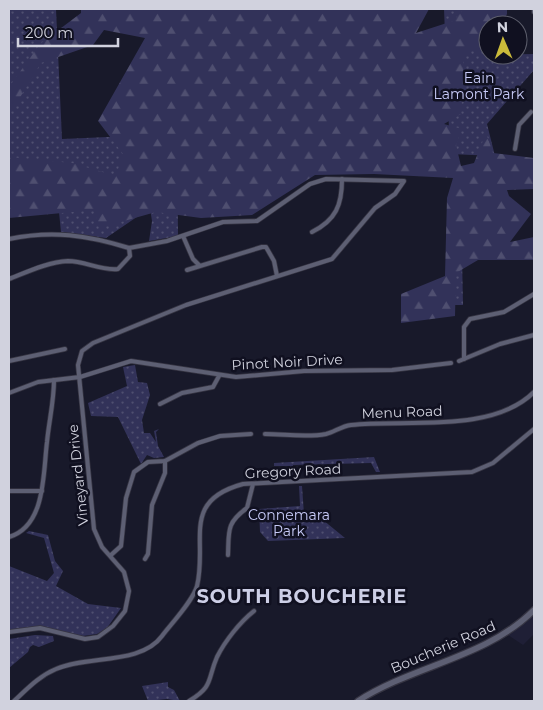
<svg xmlns="http://www.w3.org/2000/svg" width="543" height="710" viewBox="0 0 543 710" font-family="Montserrat,sans-serif">
  <defs>
    <pattern id="grass-dots" width="8" height="8" patternUnits="userSpaceOnUse" patternTransform="scale(1.25)"><rect width="8" height="8" fill="#323259"/><path d="M2 2h.1M6 6h.1" fill="none" stroke="#4f4f70" stroke-width="1.8" stroke-linecap="round"/></pattern>
    <pattern id="forest-firs" width="22" height="20" patternUnits="userSpaceOnUse" patternTransform="scale(1.25)"><rect width="22" height="20" fill="#323259"/><path d="M5 1l3.5 6h-7zM16 11l3.5 6h-7z" fill="#4f4f70"/></pattern>
  </defs>
  <rect width="100%" height="100%" fill="#18192a"/>
  <polygon fill="#1f1f36" points="534,610 534,634 523,645 508,635"/>
  <g fill="url(#grass-dots)">
    <polygon points="9,9 56,9 62,139 177,134 178,236 149,241 152,221 150,208 106,238 61,232 59,212 9,214"/>
    <polygon points="444,9 496,9 488,25 488,55 534,54 534,70 487,124 495,156 450,154"/>
    <polygon points="453,257 462,257 463,305 455,305"/>
    <polygon points="135,365 138,382 147,383 150,395 142,420 144,433 150,433 156,442 154,431 159,429 156,432 158,446 164,457 154,458 147,455 141,464 118,417 91,416 88,403 127,386 123,367"/>
    <polygon points="374,457 380,472 376,472 371,463 293,465 293,477 290,477 290,466 274,466 274,463"/>
    <polygon points="299,486 302,486 304,514 316,520 323,520 345,538 268,541 260,532 259,509 300,506"/>
    <polygon points="29,531 48,535 55,561 63,571 56,586 88,604 121,608 107,628 97,634 83,636 36,627 9,631 9,566 47,581 54,573 44,538 26,533"/>
    <polygon points="35,635 53,636 54,641 39,647 33,645 30,647 28,652 9,668 9,639"/>
    <polygon points="168,682 168,687 174,690 180,701 167,699 148,701 142,686"/>
  </g>
  <polygon fill="url(#forest-firs)" points="81,9 429,9 416,33 453,21 464,9 507,9 507,14 501,25 488,25 488,49 464,52 461,114 444,124 462,129 456,145 461,166 474,163 486,133 493,153 534,158 534,189 507,190 509,196 531,214 510,242 534,237 534,260 478,260 456,273 455,316 401,323 401,294 445,276 447,198 453,178 374,174 315,175 252,215 201,218 156,212 99,228 94,210 9,218 9,157 72,163 116,176 123,154 98,121 145,38 104,30 93,45 41,63 16,104 9,107 9,87 40,44 81,13"/>
  <g fill="none" stroke-linecap="round" stroke-linejoin="round">
    <g stroke="#363543" stroke-width="5.5">
      <g id="street">
        <polyline points="534,9 534,12"/>
        <polyline points="515,149 519,125 531,112"/>
        <path d="M312 232C336 220 342 205 342 179"/>
        <polyline points="183,236 193,259 199,265"/>
        <path d="M9 239C52 230 87 235 129 248L167 241 223 222 257 221 310 184 326 179 404 181 395 194 375 208 332 259 186 305 93 343 82 351 78 365 94 529 102 547 124 572 129 591 125 611 113 626 98 637 85 639 40 628 9 632"/>
        <polyline points="187,270 262,247 266,247 274,261 277,276"/>
        <path d="M9 279C27 272 48 262 68 261 85 261 101 271 118 269L130 256 129 248"/>
        <polyline points="464,359 464,327 470,319 504,312 534,294"/>
        <polyline points="9,361 65,349"/>
        <polyline points="459,361 500,344 534,335"/>
        <polyline points="9,393 38,382 80,377 131,361 236,377 304,371 392,370 451,363"/>
        <polyline points="160,404 182,393 213,387 219,376"/>
        <path d="M265 434C284 434 307 438 326 434 334 432 342 426 351 425 405 419 492 434 534 392"/>
        <polyline points="9,491 42,491"/>
        <path d="M9 537C46 526 43 473 47 442 49 421 54 401 54 380"/>
        <polyline points="111,555 121,546 126,498 134,472 148,462 165,461 198,443 220,436 251,434"/>
        <path d="M228 555C229 531 226 523 247 508L253 484"/>
        <polyline points="145,559 148,554 152,505 165,473 165,461"/>
        <path d="M14 701C27 689 39 676 56 669 87 655 141 665 162 636 171 624 193 601 197 586 208 541 180 501 243 484L472 472 493 463 534 429"/>
        <path d="M189 701C214 686 207 680 217 657 225 641 240 622 254 611"/>
      </g>
    </g>
    <g stroke="#363543" stroke-width="8">
      <path id="secondary" d="M358 701C414 665 486 658 534 610"/>
    </g>
    <use href="#street" stroke="#5d5f73" stroke-width="4"/>
    <use href="#secondary" stroke="#5d5f73" stroke-width="5.5"/>
  </g>
  <g text-anchor="middle" stroke-width="5" stroke-linejoin="round" paint-order="stroke">
    <g font-size="14" fill="#c8cbf8" stroke="#101020">
      <text x="479" y="83">Eain<tspan x="479" dy="16">Lamont Park</tspan></text>
      <text x="289" y="520">Connemara<tspan x="289" dy="16">Park</tspan></text>
    </g>
    <g font-size="14" fill="#d1d2de" stroke="#101020">
      <text transform="translate(287 362) rotate(-3)" y="5">Pinot Noir Drive</text>
      <text transform="translate(402 412) rotate(-2)" y="5">Menu Road</text>
      <text transform="translate(293 471) rotate(-3)" y="5">Gregory Road</text>
      <text transform="translate(78 475) rotate(-96)" y="5">Vineyard Drive</text>
      <text transform="translate(443 647) rotate(-23)" y="5">Boucherie Road</text>
    </g>
    <g font-size="19" font-weight="bold" letter-spacing="1" fill="#cdcfe6" stroke="#101020">
      <text x="302" y="603">SOUTH BOUCHERIE</text>
    </g>
  </g>
  <rect width="543" height="710" fill="none" stroke="#d1d2de" stroke-width="20"/>
  <g transform="translate(503 40) rotate(358)"><circle r="24" fill="#101020" stroke="#5d5e6c"/>
  <path d="M0-4L9 19L0 12L-9 19Z" fill="#caba3a"/>
  <text y="-8" font-size="14" font-weight="bold" text-anchor="middle" fill="#d1d2de">N</text>
  </g>
  <path d="M18 38v8h100v-8" fill="none" stroke="#d1d2de" stroke-width="2.5"/>
  <text x="25" y="38" font-size="15" fill="#d1d2de" stroke="#101020" stroke-width="4" paint-order="stroke">200 m</text>
</svg>
